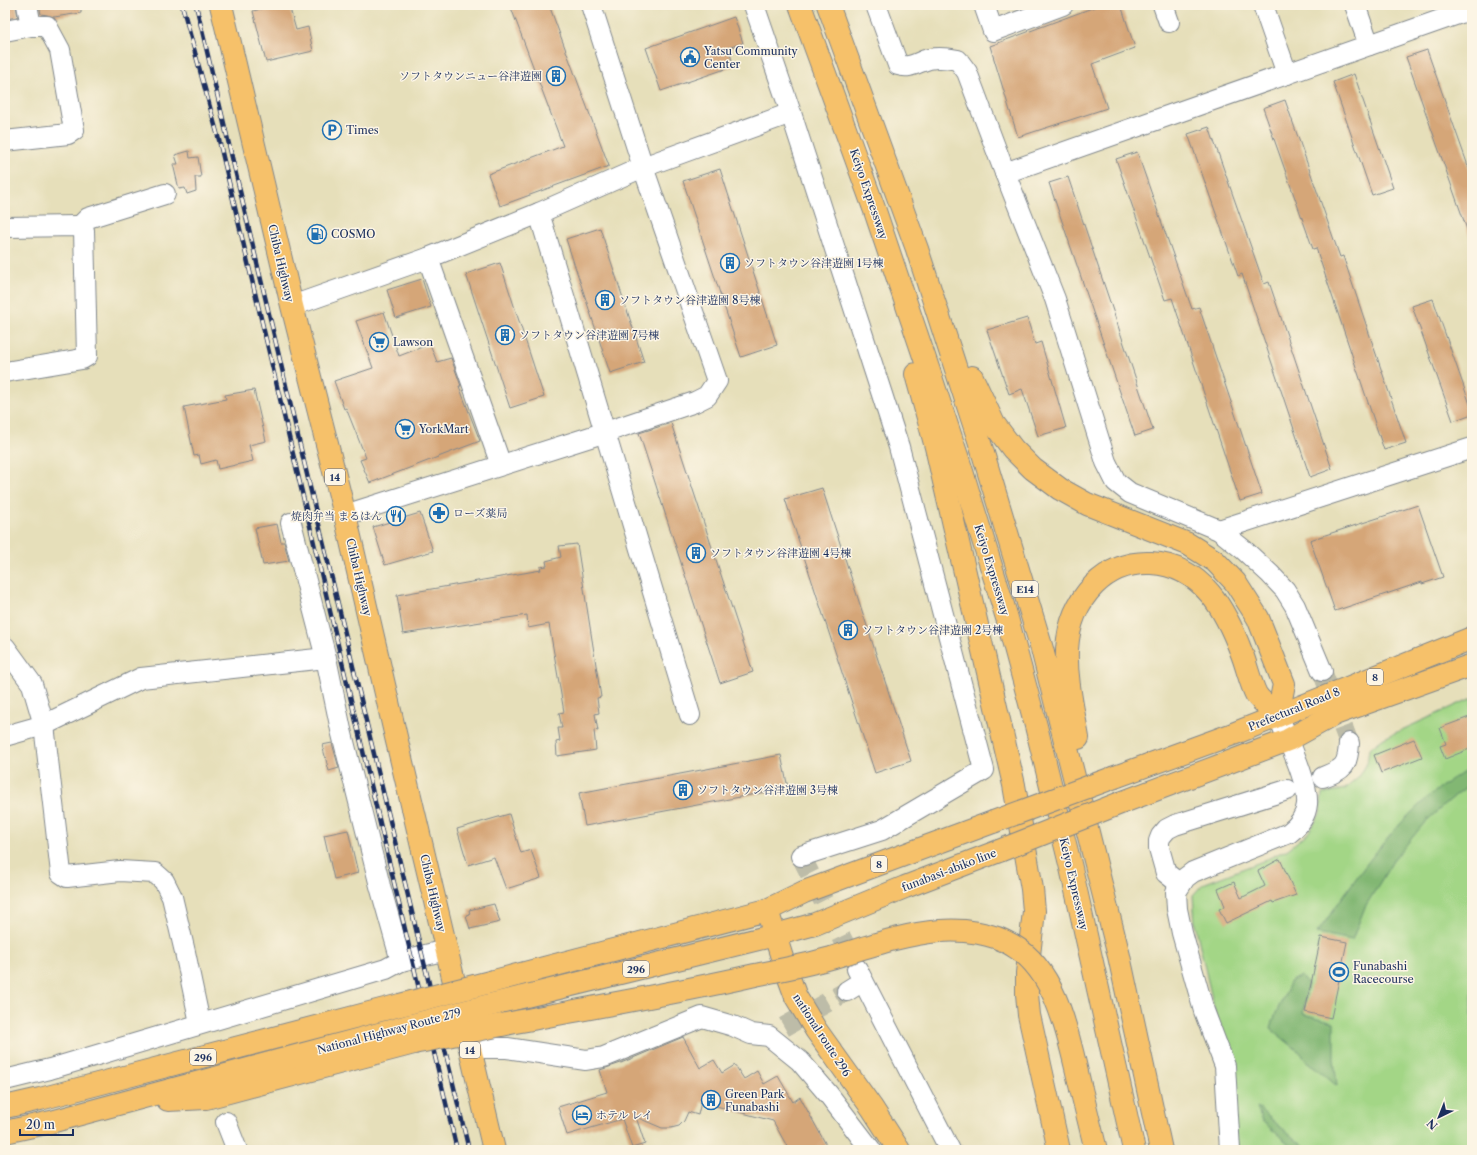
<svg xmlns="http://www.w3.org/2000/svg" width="1477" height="1155" viewBox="0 0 1477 1155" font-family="'Libre Caslon Text','Noto Serif JP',serif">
  <rect width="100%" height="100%" fill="#fcf5e5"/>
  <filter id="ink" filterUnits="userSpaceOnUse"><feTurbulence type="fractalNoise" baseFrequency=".025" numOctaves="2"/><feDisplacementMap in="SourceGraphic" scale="8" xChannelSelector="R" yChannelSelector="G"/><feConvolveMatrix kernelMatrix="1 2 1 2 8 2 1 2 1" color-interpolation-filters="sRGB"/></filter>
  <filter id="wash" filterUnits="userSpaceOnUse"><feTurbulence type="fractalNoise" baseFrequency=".012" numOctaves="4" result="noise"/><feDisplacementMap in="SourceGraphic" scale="16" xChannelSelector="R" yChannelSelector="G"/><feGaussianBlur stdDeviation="0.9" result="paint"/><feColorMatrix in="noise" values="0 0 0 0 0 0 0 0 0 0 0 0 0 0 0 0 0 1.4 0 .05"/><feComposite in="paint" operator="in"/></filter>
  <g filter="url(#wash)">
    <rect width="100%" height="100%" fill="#e6dfba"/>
    <g fill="#a3d686" stroke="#5f8272">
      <polygon points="1472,698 1472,1150 1238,1150 1217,1021 1195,924 1193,895 1203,884 1263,861 1288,849 1308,833 1320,814 1322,794 1345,789 1359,777 1367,763 1369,749 1384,738"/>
      <polygon points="619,1144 619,1150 594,1150"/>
    </g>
    <g fill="#82b773" stroke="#4e7368">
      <path d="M1472 768V783L1457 794 1425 822 1393 861 1365 907 1352 940 1317 933C1356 879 1393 820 1448 782 1455 776 1464 773 1472 768Z"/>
      <polygon points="1300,976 1308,983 1303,1014 1334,1022 1334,1059 1337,1086 1304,1058 1301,1053 1271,1029 1275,1015 1291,981"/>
      <polygon points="1257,1107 1308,1150 1296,1150 1262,1121"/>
    </g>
    <g id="blocks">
      <g fill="#d5a678">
        <polygon points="5,5 16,5 18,17 5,19"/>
        <polygon points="39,5 81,5 81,13 54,17 47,15 41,14"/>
        <polygon points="276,5 289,5 296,30 308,27 313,51 266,62 253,11"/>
        <polygon points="510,5 549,5 609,166 500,206 488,174 563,146"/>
        <polygon points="1100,5 1121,5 1135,48 1092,64 1107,108 1018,137 990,46"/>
        <polygon points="734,17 743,43 728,48 734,66 661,91 646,48"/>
        <polygon points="1427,50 1472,177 1472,238 1470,238 1406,57"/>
        <polygon points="1354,74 1393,188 1372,195 1333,82"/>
        <polygon points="1285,100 1340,257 1343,256 1406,443 1384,450 1316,248 1313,249 1263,108"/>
        <polygon points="1209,127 1264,284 1269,282 1332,469 1310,477 1242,274 1238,276 1188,134"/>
        <polygon points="189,151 190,158 198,157 201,177 195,177 196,191 187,194 185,188 179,189 173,164 178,164 175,155"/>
        <polygon points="1137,152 1192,309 1199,307 1262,494 1240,501 1172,298 1165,300 1116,159"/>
        <polygon points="720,169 777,345 741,357 683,181"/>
        <polygon points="1068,177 1153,430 1135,436 1049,183"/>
        <polygon points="600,228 644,362 610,373 566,239"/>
        <polygon points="500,263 544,397 510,408 466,274"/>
        <polygon points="422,279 431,307 396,318 387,290"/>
        <polygon points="1433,299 1472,410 1472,414 1453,421 1412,306"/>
        <polygon points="384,312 399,356 430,344 437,362 451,358 461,386 459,386 480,441 370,483 360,460 366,458 346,408 344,409 334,381 373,368 356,321"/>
        <polygon points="1027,318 1035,344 1041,342 1066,428 1038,436 1022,389 1009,394 987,330"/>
        <polygon points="254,390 266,441 249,445 253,461 218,469 216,460 201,464 199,455 194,456 184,407 226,399 225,395"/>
        <polygon points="671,423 753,672 720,683 639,433"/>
        <polygon points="822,488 911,761 875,773 785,499"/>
        <polygon points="1418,505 1443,577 1422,584 1422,582 1335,611 1310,540"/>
        <polygon points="420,513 433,551 385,565 373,527"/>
        <polygon points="277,524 281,542 284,542 289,561 263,565 255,528"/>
        <polygon points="577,544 601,697 597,698 599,713 595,714 598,731 594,730 596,750 557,756 556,742 560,741 558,728 562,728 559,713 564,712 549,624 528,628 527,615 403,634 397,595 541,570 540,567 547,566 546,561 561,557 559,546"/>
        <polygon points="1472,716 1472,748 1445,759 1440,746 1446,744 1440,728"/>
        <polygon points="1414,739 1422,757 1381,773 1374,755"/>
        <polygon points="332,743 339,768 329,771 322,745"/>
        <polygon points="781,755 788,788 585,826 579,793"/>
        <polygon points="509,814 521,853 531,850 541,878 506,889 494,857 468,865 457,829"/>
        <polygon points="348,830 358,873 334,879 324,835"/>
        <polygon points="1280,859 1296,895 1273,903 1272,901 1226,923 1219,909 1225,906 1218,889 1234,882 1241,898 1265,886 1258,871"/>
        <polygon points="494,904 500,922 470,929 466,915 470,914 469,910"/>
        <polygon points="1321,937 1347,942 1331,1018 1305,1012"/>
        <polygon points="683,1037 700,1068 714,1060 722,1073 735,1065 744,1079 757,1071 764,1084 778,1076 793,1102 800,1097 829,1150 789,1150 773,1121 701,1102 698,1115 688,1112 684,1121 679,1126 671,1128 662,1128 636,1117 645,1144 632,1148 622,1119 567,1135 558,1107 607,1092 600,1070 621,1063"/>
      </g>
    </g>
  </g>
  <g filter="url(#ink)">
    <use href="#blocks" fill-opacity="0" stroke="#80878c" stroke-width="1"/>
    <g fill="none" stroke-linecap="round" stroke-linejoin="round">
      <g stroke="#bdbca8" stroke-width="20" stroke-dasharray="20 10" stroke-linecap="butt">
        <polyline points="1322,671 1349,743"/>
        <polyline points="801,856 856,967"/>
        <polyline points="784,1027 847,991"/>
      </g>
      <g stroke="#80878c" stroke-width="22">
        <g id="minor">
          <polyline points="27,5 31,26"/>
          <polyline points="754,5 791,113 899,447 984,770 882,830 801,856"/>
          <path d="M876 5 898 65C911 69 917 62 929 59 938 57 948 58 958 60L967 72 1005 173 1055 299 1106 462 1116 482 1130 493 1219 530 1244 550 1270 574 1285 590 1295 606 1322 671"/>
          <polyline points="984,5 993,31 1063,5"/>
          <polyline points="1163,5 1169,22"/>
          <polyline points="1263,5 1287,74"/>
          <polyline points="1355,5 1369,45"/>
          <polyline points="5,31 31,26 47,26 60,50 74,130 68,134 5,141"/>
          <polyline points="1005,173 1472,9"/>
          <polyline points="539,213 690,715"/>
          <polyline points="80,226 88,218 165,194"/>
          <polyline points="5,227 80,226 84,230 87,356 82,359 5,372"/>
          <polyline points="428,258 501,465"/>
          <polyline points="292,306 428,258 539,213 643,167 791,113"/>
          <polyline points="345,515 606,432 695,402 707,396 717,381 643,167 591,5"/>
          <polyline points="1219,530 1472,448"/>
          <polyline points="5,647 32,684 44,725 61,873 67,877 120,871 155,873 164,881 172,897 185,952 200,1023"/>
          <polyline points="5,736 44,725 141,678 326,658"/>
          <path d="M1323 777C1344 769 1348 766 1349 743"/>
          <polyline points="1180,884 1166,873 1159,848 1159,841 1161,836 1167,829 1175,825 1287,790"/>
          <polyline points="401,961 446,950"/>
          <polyline points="857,969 950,1150"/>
          <polyline points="847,991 863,981"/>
          <polyline points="470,1050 483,1048 507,1048 586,1060 604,1057 702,1017 733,1026 751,1034 769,1036 800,1061 829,1095 871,1150"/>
          <polyline points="5,1080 50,1069 386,969 401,961 380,886 341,730 326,658 291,523"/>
          <polyline points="226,1122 237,1150"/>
          <path d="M1230 1150 1225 1066 1204 1011 1182 933 1177 909 1176 892 1185 878 1193 872 1289 833C1298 826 1306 816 1307 804 1309 783 1286 736 1278 715"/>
        </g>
      </g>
      <g stroke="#80878c" stroke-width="24">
        <g id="major">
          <polyline points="1115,777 1233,734 1472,638"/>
          <polyline points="1123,802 1288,740 1335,714 1472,665"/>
          <polyline points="767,910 804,892 993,822"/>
          <polyline points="775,935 815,924 905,887 999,851"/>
        </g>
      </g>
      <g stroke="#80878c" stroke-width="24">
        <g id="highway">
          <polyline points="221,5 292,306 345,515 396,737 494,1150"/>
          <polyline points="800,5 875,211 929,371 960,465 1007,618 1036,726 1071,868 1134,1150"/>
          <polyline points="828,5 917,249 979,440 1042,649 1119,956 1161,1150"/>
          <polyline points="916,374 936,447 1014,785 1032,889 1034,911 1027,973 1027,994 1029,1015 1059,1150"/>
          <polyline points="972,377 994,424 1013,449 1033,469 1060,489 1087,504 1188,544 1215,561 1235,582 1258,618 1284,684 1278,715"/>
          <path d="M1078 738C1069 685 1052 628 1094 585 1110 569 1129 562 1151 563 1203 566 1226 611 1242 654 1247 667 1250 682 1256 694 1261 702 1271 709 1278 715"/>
          <polyline points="494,981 767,910 785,967 796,997 816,1030 872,1108 899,1150"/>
          <polyline points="498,1003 775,935"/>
          <polyline points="1081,1089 1096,1150"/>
          <polyline points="168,1100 206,1098 414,1043"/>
          <polyline points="5,1107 40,1099 400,1005"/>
          <polyline points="5,1132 51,1122 408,1026"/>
        </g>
      </g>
      <use href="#minor" stroke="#fff" stroke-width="20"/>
      <use href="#major" stroke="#f6c16b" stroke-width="22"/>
      <use href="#highway" stroke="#f6c16b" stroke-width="22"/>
      <g stroke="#1b2f5e" stroke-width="4.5">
        <g id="rail">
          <polyline points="182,5 219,140 457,1150"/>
          <polyline points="196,5 309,483 469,1150"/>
        </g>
      </g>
      <use href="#rail" stroke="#fcf5e5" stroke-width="3" stroke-dasharray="9" stroke-linecap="butt"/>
      <g stroke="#80878c" stroke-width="24" stroke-linecap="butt">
        <g id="major-bridge">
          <polyline points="993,822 1115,777"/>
          <polyline points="999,851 1123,802"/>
        </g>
      </g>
      <g stroke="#80878c" stroke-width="24" stroke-linecap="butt">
        <g id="highway-bridge">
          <polyline points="400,1005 494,981"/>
          <polyline points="408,1026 498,1003"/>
          <path d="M414 1043C449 1036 485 1028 521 1021 599 1006 677 993 755 975 780 970 806 965 831 958 867 947 903 934 940 931 963 929 993 933 1012 945 1059 972 1069 1041 1081 1089"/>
        </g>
      </g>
      <use href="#major-bridge" stroke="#f6c16b" stroke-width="22"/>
      <use href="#highway-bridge" stroke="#f6c16b" stroke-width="22"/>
    </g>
  </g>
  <defs>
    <g id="civic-ring" transform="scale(1)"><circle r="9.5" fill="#fcf5e5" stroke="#1f6fb2" stroke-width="1.5"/><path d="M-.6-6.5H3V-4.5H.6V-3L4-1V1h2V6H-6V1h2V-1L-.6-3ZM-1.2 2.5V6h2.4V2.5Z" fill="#1f6fb2"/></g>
    <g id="building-ring" transform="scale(1)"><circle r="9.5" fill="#fcf5e5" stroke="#1f6fb2" stroke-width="1.5"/><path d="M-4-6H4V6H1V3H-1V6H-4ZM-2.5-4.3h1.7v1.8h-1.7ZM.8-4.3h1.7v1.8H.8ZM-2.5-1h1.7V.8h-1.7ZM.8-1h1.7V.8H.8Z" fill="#1f6fb2"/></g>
    <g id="parking-ring" transform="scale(1)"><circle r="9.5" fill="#fcf5e5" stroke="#1f6fb2" stroke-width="1.5"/><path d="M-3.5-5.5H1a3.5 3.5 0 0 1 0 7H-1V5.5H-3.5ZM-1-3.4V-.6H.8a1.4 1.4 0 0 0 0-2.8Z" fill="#1f6fb2"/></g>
    <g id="fuel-ring" transform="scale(1)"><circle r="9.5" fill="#fcf5e5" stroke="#1f6fb2" stroke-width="1.5"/><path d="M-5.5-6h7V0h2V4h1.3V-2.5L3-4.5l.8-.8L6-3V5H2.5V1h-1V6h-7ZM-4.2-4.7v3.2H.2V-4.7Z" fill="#1f6fb2"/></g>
    <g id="supermarket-ring" transform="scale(1)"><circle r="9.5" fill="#fcf5e5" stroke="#1f6fb2" stroke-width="1.5"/><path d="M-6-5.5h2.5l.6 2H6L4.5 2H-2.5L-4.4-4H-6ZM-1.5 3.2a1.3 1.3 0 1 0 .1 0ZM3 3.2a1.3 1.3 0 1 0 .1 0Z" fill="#1f6fb2"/></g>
    <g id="pharmacy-ring" transform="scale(1)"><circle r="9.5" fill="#fcf5e5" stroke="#1f6fb2" stroke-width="1.5"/><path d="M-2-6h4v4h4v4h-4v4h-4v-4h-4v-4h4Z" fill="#1f6fb2"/></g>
    <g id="restaurant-ring" transform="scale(1)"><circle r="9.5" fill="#fcf5e5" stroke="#1f6fb2" stroke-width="1.5"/><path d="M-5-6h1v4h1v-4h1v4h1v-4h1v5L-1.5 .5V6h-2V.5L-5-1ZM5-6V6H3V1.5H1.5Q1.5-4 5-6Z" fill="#1f6fb2"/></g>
    <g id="stadium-ring" transform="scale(1)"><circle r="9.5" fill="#fcf5e5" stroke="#1f6fb2" stroke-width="1.5"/><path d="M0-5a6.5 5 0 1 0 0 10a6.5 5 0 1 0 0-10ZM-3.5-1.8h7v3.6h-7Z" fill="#1f6fb2"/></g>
    <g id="hotel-ring" transform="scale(1)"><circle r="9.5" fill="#fcf5e5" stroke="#1f6fb2" stroke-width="1.5"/><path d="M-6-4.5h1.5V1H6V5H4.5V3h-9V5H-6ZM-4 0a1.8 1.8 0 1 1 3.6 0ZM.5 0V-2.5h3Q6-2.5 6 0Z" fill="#1f6fb2"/></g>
  </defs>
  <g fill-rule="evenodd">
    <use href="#civic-ring" x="690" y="57"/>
    <use href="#building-ring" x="556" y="76"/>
    <use href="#parking-ring" x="332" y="130"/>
    <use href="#fuel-ring" x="317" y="234"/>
    <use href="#building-ring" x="730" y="263"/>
    <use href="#building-ring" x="605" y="300"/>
    <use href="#building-ring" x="505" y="335"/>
    <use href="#supermarket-ring" x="379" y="342"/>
    <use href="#supermarket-ring" x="405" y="429"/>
    <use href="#pharmacy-ring" x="439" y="513"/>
    <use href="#restaurant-ring" x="396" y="516"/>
    <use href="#building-ring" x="696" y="553"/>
    <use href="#building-ring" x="848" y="630"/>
    <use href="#building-ring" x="683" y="790"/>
    <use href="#stadium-ring" x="1339" y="972"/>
    <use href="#building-ring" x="711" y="1100"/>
    <use href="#hotel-ring" x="582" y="1115"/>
  </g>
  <g text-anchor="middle" stroke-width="3" stroke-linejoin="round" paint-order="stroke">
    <g fill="#fcf5e5" stroke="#5e6a86" stroke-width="1">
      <rect x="325" y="469" width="20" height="16" rx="3"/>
      <rect x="1012" y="581" width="26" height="16" rx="3"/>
      <rect x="1367" y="669" width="16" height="16" rx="3"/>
      <rect x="871" y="856" width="16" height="16" rx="3"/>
      <rect x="623" y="961" width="26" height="16" rx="3"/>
      <rect x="460" y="1042" width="20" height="16" rx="3"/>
      <rect x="190" y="1049" width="26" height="16" rx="3"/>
    </g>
    <g font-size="10" font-weight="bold" fill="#1b2f5e">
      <text x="335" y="481">14</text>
      <text x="1025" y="593">E14</text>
      <text x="1375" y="681">8</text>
      <text x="879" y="868">8</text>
      <text x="636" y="973">296</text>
      <text x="470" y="1054">14</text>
      <text x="203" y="1061">296</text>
    </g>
    <g font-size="11" fill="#1b2f5e" stroke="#fcf5e5" text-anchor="start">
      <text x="704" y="55">Yatsu Community<tspan x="704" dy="13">Center</tspan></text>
      <text x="542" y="80" text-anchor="end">ソフトタウンニュー谷津遊園</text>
      <text x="346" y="134">Times</text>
      <text x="331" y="238">COSMO</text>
      <text x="744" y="267">ソフトタウン谷津遊園 1号棟</text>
      <text x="619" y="304">ソフトタウン谷津遊園 8号棟</text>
      <text x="519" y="339">ソフトタウン谷津遊園 7号棟</text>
      <text x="393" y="346">Lawson</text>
      <text x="419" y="433">YorkMart</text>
      <text x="453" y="517">ローズ薬局</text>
      <text x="382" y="520" text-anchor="end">焼肉弁当 まるはん</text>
      <text x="710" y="557">ソフトタウン谷津遊園 4号棟</text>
      <text x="862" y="634">ソフトタウン谷津遊園 2号棟</text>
      <text x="697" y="794">ソフトタウン谷津遊園 3号棟</text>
      <text x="1353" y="970">Funabashi<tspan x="1353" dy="13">Racecourse</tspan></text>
      <text x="725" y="1098">Green Park<tspan x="725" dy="13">Funabashi</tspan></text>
      <text x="596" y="1119">ホテル レイ</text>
    </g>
    <g font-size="11" fill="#1b2f5e" stroke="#fcf5e5">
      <text transform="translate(869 194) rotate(71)" y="4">Keiyo Expressway</text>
      <text transform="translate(281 263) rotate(77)" y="4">Chiba Highway</text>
      <text transform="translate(992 570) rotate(73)" y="4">Keiyo Expressway</text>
      <text transform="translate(359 577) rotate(77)" y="4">Chiba Highway</text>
      <text transform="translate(1294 709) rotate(-22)" y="4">Prefectural Road 8</text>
      <text transform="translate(949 870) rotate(-21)" y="4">funabasi-abiko line</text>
      <text transform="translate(1074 884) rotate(77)" y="4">Keiyo Expressway</text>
      <text transform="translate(433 893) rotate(77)" y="4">Chiba Highway</text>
      <text transform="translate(389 1031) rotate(-15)" y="4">National Highway Route 279</text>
      <text transform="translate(822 1035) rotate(57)" y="4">national route 296</text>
    </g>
  </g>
  <rect width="1477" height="1155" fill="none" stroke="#fcf5e5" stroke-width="20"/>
  <g transform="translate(1439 1117) rotate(223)" stroke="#fcf5e5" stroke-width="3" paint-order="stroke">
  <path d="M0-3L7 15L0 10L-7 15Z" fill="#1b2f5e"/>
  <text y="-6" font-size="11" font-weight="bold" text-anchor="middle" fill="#1b2f5e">N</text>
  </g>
  <path d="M20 1129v6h53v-6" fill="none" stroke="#1b2f5e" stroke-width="2"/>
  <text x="26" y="1129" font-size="12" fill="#1b2f5e" stroke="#fcf5e5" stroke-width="3" paint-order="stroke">20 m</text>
</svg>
